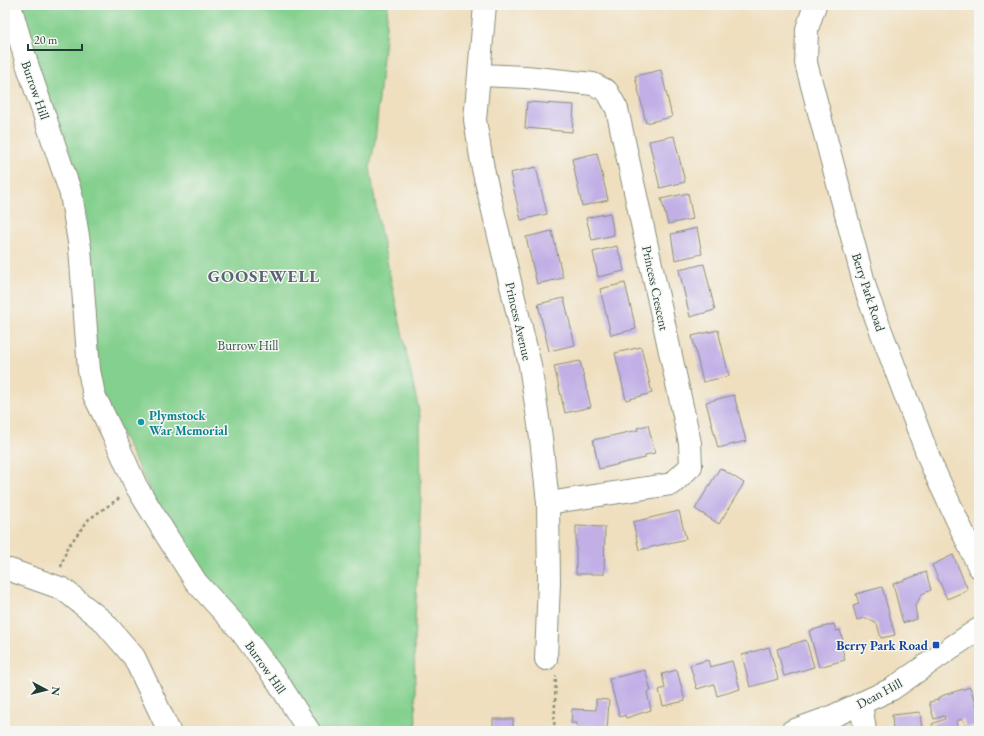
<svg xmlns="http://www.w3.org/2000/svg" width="984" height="736" viewBox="0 0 984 736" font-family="'EB Garamond',serif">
  <rect width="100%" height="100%" fill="#f6f6f2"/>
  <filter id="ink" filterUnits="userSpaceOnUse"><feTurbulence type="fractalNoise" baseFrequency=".025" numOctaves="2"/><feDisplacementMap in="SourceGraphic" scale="8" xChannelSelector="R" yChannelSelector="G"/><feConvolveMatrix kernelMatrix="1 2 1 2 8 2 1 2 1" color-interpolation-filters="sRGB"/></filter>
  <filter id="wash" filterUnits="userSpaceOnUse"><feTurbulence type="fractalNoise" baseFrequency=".012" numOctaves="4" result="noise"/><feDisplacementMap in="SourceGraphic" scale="16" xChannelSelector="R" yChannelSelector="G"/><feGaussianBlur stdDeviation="0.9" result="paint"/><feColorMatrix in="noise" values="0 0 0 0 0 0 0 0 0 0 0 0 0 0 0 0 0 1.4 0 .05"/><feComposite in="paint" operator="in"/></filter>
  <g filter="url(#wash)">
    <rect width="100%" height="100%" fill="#efdfbf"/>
    <polygon fill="#84d08e" stroke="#528661" points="16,5 388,5 375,141 370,167 377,215 420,416 421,497 414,643 416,731 316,731 205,583 165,520 101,393 89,286"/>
    <g id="blocks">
      <g fill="#c1afe6">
        <polygon points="661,70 672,117 646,123 635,76"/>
        <polygon points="527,102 574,105 572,132 525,128"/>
        <polygon points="674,136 685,182 660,188 649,141"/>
        <polygon points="597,153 608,200 582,206 572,159"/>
        <polygon points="536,167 547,214 521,220 510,173"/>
        <polygon points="688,193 693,219 668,224 661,199"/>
        <polygon points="610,213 614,235 592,240 586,218"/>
        <polygon points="697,228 702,254 675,260 671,234"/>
        <polygon points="552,231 563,278 537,284 526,237"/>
        <polygon points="617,246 620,256 621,256 624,271 598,277 593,252"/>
        <polygon points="704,264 715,310 690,317 679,270"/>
        <polygon points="625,283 636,329 611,335 600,289"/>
        <polygon points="564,298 575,345 549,351 538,304"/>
        <polygon points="718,330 729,376 703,382 692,336"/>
        <polygon points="641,347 652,393 626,400 615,353"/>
        <polygon points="580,361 591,407 565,413 554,366"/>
        <polygon points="734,395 746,441 718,448 706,402"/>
        <polygon points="648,425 655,453 645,455 645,458 599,469 593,440 638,430 637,428"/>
        <polygon points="720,468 744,483 719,524 695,509"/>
        <polygon points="679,511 686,539 639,550 633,522"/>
        <polygon points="576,526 605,527 604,574 576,574"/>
        <polygon points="953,555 968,590 947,599 932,565"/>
        <polygon points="926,572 931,590 922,594 915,606 917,619 903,623 893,584"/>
        <polygon points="882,587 895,635 881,638 877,624 866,618 857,620 853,606 859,604 856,594"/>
        <polygon points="834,624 836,631 840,630 844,644 841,645 845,660 819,667 809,631"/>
        <polygon points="806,640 814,667 784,676 777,649"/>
        <polygon points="769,647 778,679 750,687 742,655"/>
        <polygon points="708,660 710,667 732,661 740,689 717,696 714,684 697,689 690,665"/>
        <polygon points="645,670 651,691 647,692 651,710 626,718 625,715 620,717 609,679"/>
        <polygon points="677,670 685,701 663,706 659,690 665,688 662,674"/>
        <polygon points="970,687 979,713 979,724 966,728 963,719 956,721 958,731 935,731 932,724 945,719 944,716 934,719 929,702 938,700 938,698 944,695"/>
        <polygon points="596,699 609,700 607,731 576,731 577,723 571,723 572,709 596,710"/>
        <polygon points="920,712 922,731 893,731 892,715"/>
        <rect x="493" y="719" width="20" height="12"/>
      </g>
    </g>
  </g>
  <g filter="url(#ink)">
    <use href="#blocks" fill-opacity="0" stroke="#878e7a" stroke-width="1"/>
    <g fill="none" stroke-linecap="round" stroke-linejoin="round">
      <g stroke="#878e7a" stroke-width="24">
        <g id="minor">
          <polyline points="10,5 27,64 71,194 80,248 89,370 94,395 113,434 136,486 168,538 196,582 240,630 278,682 309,731"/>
          <polyline points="485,5 475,120 483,169 530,365 541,438 548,503 549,582 546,659"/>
          <polyline points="815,5 807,29 806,63 867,294 932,466 979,567"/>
          <polyline points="479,75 526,77 593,84 607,91 617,109 690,443 691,466 672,484 548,503"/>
          <polyline points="5,571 10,570 63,589 104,622 134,657 169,731"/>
          <polyline points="861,703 865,731"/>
          <polyline points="792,731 831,717 892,689 952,647 979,629"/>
        </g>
      </g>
      <g stroke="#878e7a" stroke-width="2.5" stroke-dasharray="3 3" stroke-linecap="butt">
        <polyline points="61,567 67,548 89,519 121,497"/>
        <polyline points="554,731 556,676"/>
      </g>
      <use href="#minor" stroke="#fff" stroke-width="22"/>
    </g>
  </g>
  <circle fill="#0f9aa8" stroke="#f6f6f2" stroke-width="1.5" cx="141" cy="422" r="4"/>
  <rect fill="#1a4fb4" stroke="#f6f6f2" stroke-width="1.5" x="932" y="641" width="8" height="8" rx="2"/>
  <g text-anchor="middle" stroke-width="3" stroke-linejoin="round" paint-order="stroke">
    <g font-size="13" fill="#1f3d34" stroke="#f6f6f2">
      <text transform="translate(36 90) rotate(71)" y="5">Burrow Hill</text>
      <text transform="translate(656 288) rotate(78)" y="5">Princess Crescent</text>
      <text transform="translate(869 292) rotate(72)" y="5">Berry Park Road</text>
      <text transform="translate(519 321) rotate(77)" y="5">Princess Avenue</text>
      <text transform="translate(266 667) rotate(55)" y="5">Burrow Hill</text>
      <text transform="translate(879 693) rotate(-28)" y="5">Dean Hill</text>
    </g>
    <g font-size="13" fill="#335a46" stroke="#f6f6f2">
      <text x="248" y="350">Burrow Hill</text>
    </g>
    <g font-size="13" font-weight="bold" fill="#0d838f" stroke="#f6f6f2" text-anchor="start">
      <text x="149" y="420">Plymstock<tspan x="149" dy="15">War Memorial</tspan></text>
    </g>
    <g font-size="13" font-weight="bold" fill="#164399" stroke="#f6f6f2" text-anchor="end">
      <text x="928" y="650">Berry Park Road</text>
    </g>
    <g font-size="17" font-weight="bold" letter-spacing="1" fill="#586572" stroke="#f6f6f2">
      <text x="264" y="282">GOOSEWELL</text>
    </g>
  </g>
  <rect width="984" height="736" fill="none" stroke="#f6f6f2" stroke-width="20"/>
  <g transform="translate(46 690) rotate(97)" stroke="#f6f6f2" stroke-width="3" paint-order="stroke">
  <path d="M0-3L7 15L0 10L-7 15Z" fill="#1f3d34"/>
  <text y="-6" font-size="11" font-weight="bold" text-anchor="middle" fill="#1f3d34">N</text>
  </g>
  <path d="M28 44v6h54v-6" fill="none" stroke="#1f3d34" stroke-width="2"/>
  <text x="34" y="44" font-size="12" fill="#1f3d34" stroke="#f6f6f2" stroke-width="3" paint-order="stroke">20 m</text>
</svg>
